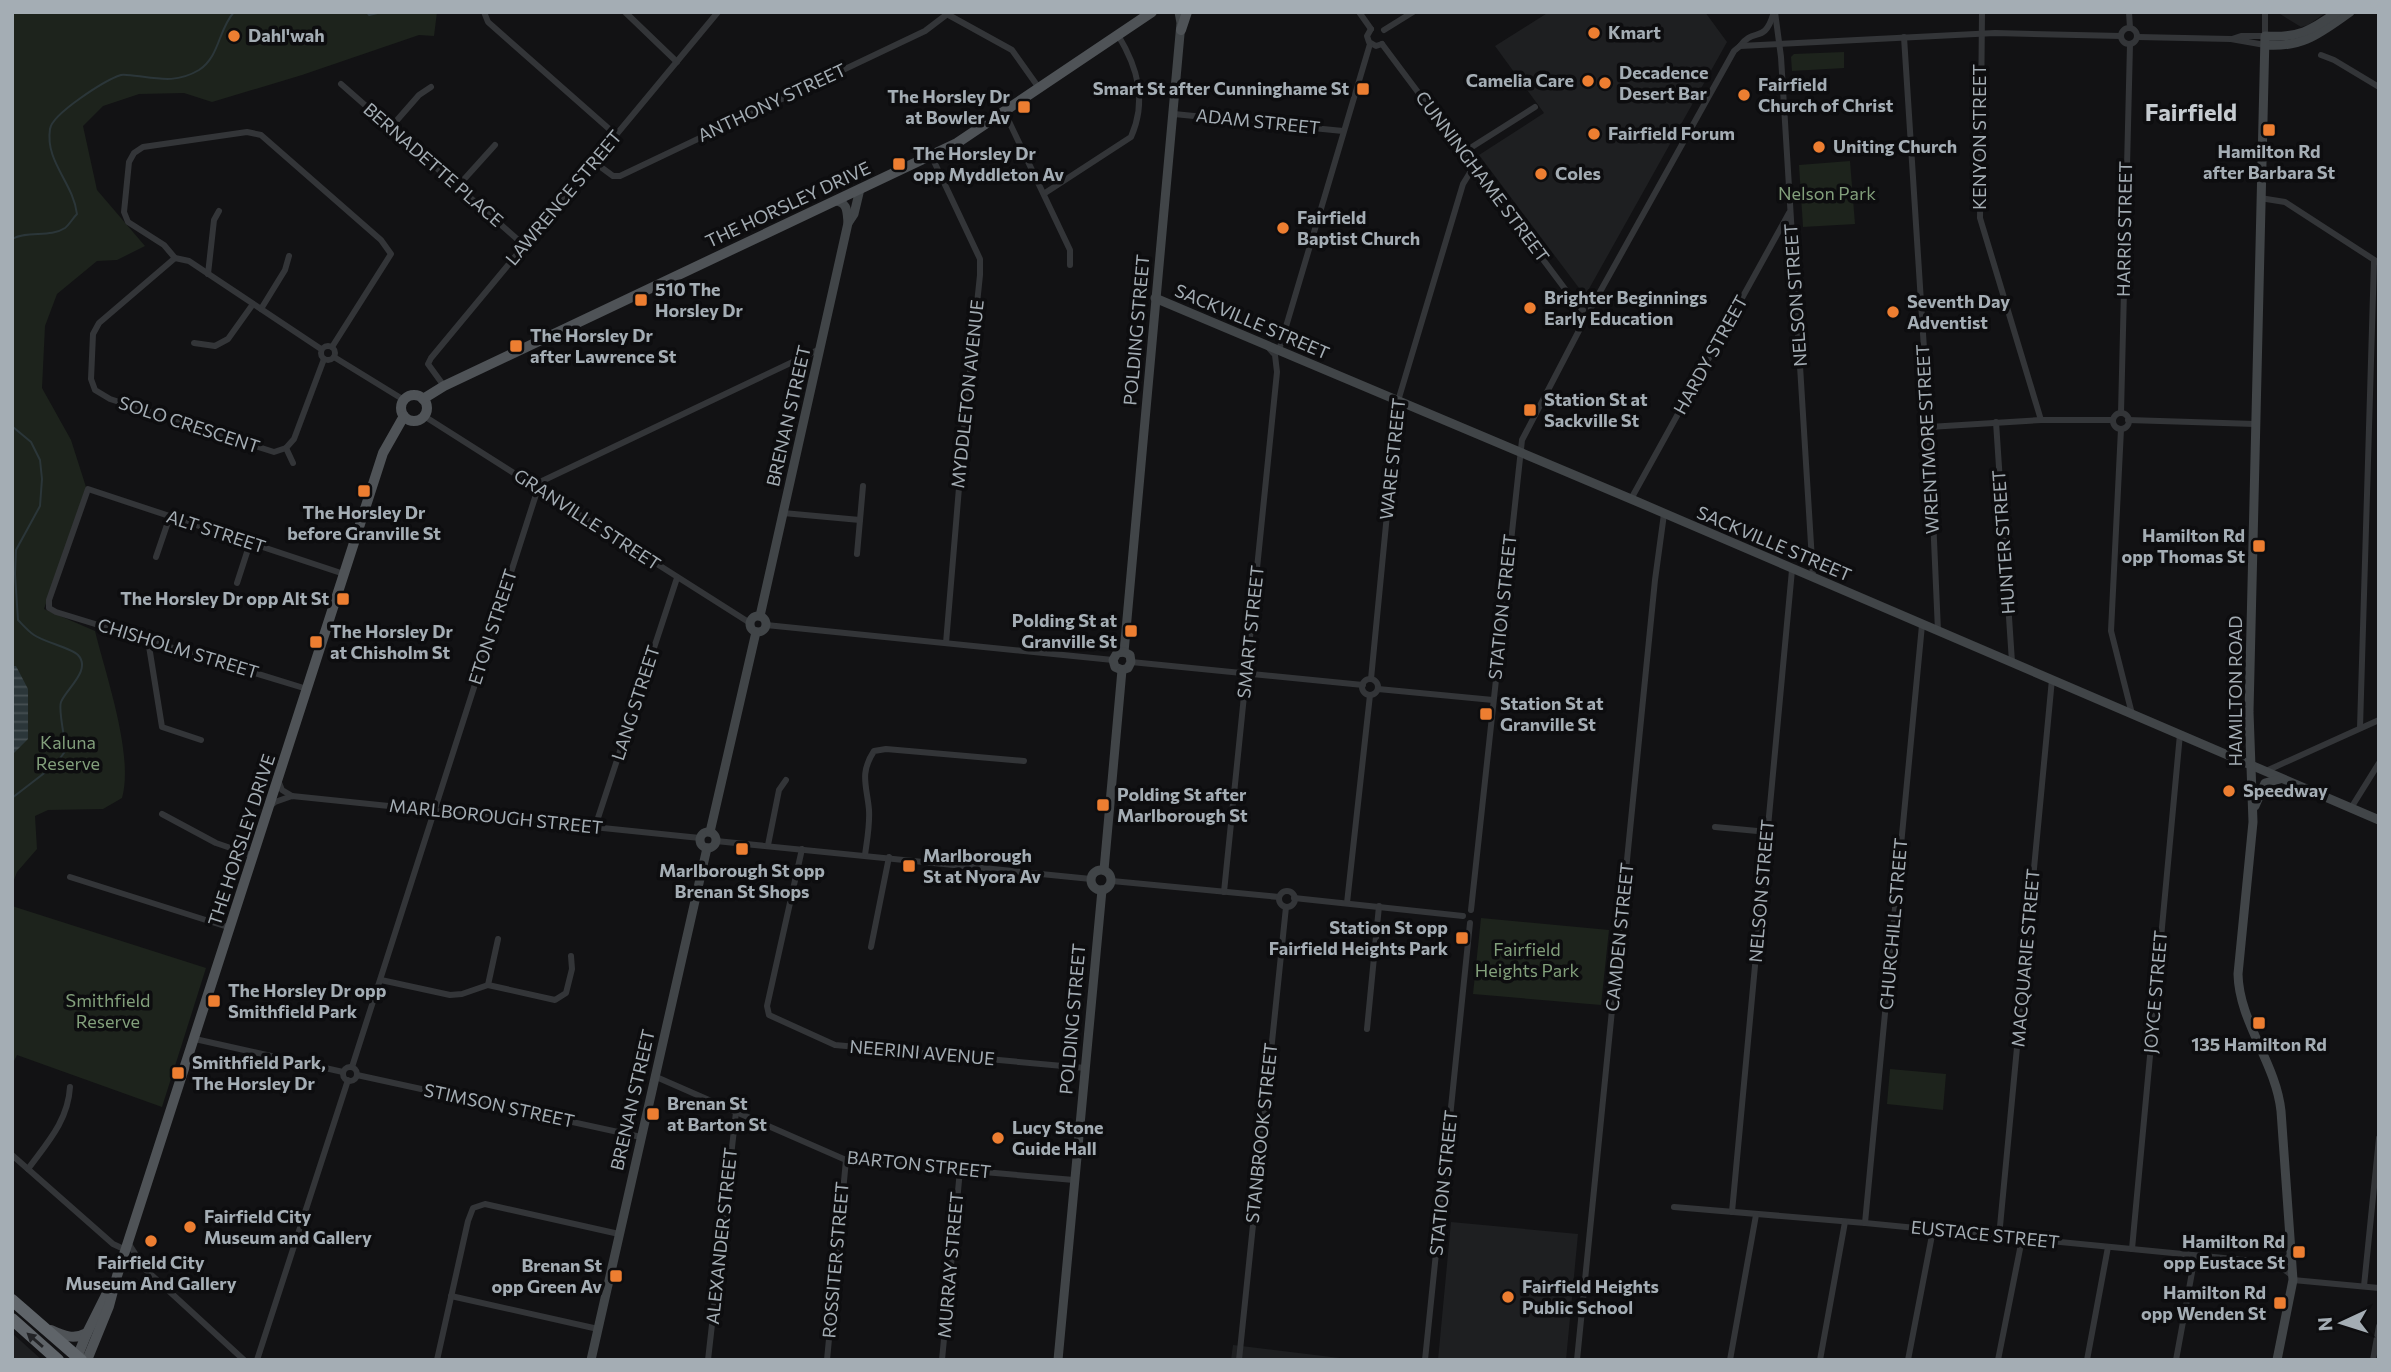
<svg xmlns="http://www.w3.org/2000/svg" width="2391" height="1372" viewBox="0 0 2391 1372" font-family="Commissioner,sans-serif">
  <defs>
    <pattern id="water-rules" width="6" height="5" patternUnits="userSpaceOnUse" patternTransform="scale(1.75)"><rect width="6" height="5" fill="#2b3639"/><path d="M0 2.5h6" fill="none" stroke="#475053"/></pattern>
  </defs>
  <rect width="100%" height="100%" fill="#121214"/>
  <g fill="#1e1f21">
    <polygon points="1549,12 1705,12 1727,42 1585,296 1479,155 1544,113 1495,46"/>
    <polygon points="2277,12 2327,12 2308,25 2301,27"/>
    <polygon points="1451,1222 1578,1234 1566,1360 1438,1360"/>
    <polygon points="12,1333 42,1360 12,1360"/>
    <polygon points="1233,1345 1356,1360 1231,1360"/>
  </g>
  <g fill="#1d231c">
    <path d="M12 12H437L434 36 419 35 302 75 212 102 184 93 139 94 103 106 83 126 97 190 145 246 117 260 97 261 57 294 45 326 42 388 71 440 86 487 44 609 95 631C106 676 134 755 122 798L103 809 48 810 35 816 37 849 17 872 12 885Z"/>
    <polygon points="1844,52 1844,68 1792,71 1791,57 1794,54"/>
    <polygon points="1850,161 1855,224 1803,227 1799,165"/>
    <polygon points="12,906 206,968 162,1107 17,1055 12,1065"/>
    <polygon points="1481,918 1609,930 1601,1005 1473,994"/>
    <polygon points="1890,1069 1946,1074 1943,1110 1887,1104"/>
  </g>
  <polygon fill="url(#water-rules)" points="12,666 16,666 28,689 28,739 12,755"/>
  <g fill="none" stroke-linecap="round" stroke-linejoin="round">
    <g stroke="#2b3639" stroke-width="2">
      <polyline points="367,12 369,15 382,12"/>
      <path d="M12 239C28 230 50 238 65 228 69 225 73 218 77 214 73 182 45 162 50 129 52 114 105 80 121 75 125 74 132 76 137 76 160 79 177 83 199 70 220 56 218 30 234 12"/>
      <path d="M12 423 13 427 31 442 40 460 42 479 40 506 16 550 15 574 18 620C23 625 28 631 34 635 44 642 71 648 78 655 92 670 66 689 61 702 58 710 65 739 66 750L56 764 12 798"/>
    </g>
    <g stroke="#333538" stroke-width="6">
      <polyline points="484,12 488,22 616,135"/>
      <polyline points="625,12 677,62"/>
      <polyline points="1359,12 1371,29"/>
      <polyline points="1775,12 1781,57 1813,577"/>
      <polyline points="1982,12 1980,218 2041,420"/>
      <polyline points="2129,12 2130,28"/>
      <polyline points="945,13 1012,50 1039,88"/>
      <circle cx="2129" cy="36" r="8"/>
      <polyline points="1371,29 1367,36 1369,42 1376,46 1382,44"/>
      <polyline points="1384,30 1413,12"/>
      <polyline points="1904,37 1929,427 1938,631"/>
      <polyline points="2138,37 2231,39 2265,45"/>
      <polyline points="2232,39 2241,36 2265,36 2265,12"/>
      <polyline points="1382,44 1577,305 1583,310"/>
      <path d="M1740 46C1754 27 1764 44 1773 15"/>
      <polyline points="2321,55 2334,60 2379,87"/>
      <polyline points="341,84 525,246"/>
      <polyline points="1005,113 1070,250 1070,265"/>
      <polyline points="1174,114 1343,131"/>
      <polyline points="391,127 419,95 431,87"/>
      <polyline points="1464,152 1535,107"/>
      <polyline points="931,155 980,259 980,275 964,428 946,643"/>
      <polyline points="594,162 613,176 620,176 925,31 950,12"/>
      <polyline points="458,186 495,145"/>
      <path d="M1045 193 1131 137C1147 101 1138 68 1118 35"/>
      <polyline points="2260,198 2285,202 2379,263"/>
      <polyline points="175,258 99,323 93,334 91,379 95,390 110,399 274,452 286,448 294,439 324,359"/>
      <polyline points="208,274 214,220 219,211"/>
      <polyline points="1591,308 1734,51 1740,46 1995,33 2121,36"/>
      <polyline points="261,309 285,270 289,256"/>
      <polyline points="194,343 215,346 228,339 253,304"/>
      <circle cx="328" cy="353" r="7"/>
      <polyline points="321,349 189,261 175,258 164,245 128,222 124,212 129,162 134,153 143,147 247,132 261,135 381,240 391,254 332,347"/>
      <polyline points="1279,350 1370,44"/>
      <polyline points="334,357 404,400"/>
      <polyline points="444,386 428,364 431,358 718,12"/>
      <polyline points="2121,413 2130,44"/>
      <circle cx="2121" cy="421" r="8"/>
      <polyline points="424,416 750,623"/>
      <polyline points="2128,420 2255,424"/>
      <polyline points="1996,422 2012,662"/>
      <polyline points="1929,427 2041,420 2113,420"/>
      <polyline points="2121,429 2111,631 2132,714"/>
      <polyline points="286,448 293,463"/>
      <polyline points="1631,499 1789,213"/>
      <polyline points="783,513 860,520"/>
      <polyline points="857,554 863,486"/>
      <polyline points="156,557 170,516"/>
      <polyline points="237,583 250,543"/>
      <polyline points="766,625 1113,660"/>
      <polyline points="148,640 162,727 201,740"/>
      <polyline points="1131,662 1363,685"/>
      <circle cx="1370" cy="687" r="8"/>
      <polyline points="1371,679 1398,401 1463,184 1474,166"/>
      <polyline points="307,689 56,612 49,608 49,600 88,489 344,574"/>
      <polyline points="1378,689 1493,700"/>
      <polyline points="2360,728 2374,261"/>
      <polyline points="2266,771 2379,720"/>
      <polyline points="278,780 282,790 292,796"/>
      <polyline points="269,807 275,802 292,796 700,838"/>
      <polyline points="2351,808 2379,763"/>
      <polyline points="162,814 216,843 254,856"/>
      <polyline points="595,827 677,578"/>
      <polyline points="1715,827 1768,832"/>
      <polyline points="716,841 1091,879"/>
      <polyline points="768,845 779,790 786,780"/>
      <polyline points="802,849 767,1006 769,1015 835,1045 1085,1068"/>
      <path d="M865 855C867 840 870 825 869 810 867 786 859 774 874 751L886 749 1024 761"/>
      <polyline points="70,877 231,928"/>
      <polyline points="1112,881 1279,897"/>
      <circle cx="1287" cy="899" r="8"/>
      <polyline points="1224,892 1277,372 1275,355 1268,347"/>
      <polyline points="1294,898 1463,916"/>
      <polyline points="1347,903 1370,695"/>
      <polyline points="1471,910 1522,440 1585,319"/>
      <polyline points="871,947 889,857"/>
      <polyline points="381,980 450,995 462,994 488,985 555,1000 566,993 572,969 571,956"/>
      <polyline points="488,985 498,939"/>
      <polyline points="1367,1029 1379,906"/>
      <polyline points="195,1039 343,1072"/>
      <polyline points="352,1067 540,482 820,349"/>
      <circle cx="350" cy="1074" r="7"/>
      <polyline points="357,1075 641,1137"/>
      <polyline points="654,1076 846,1160 1074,1180"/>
      <polyline points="12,1155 113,1244 126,1250"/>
      <path d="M28 1169C47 1143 68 1121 70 1087"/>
      <polyline points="1674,1207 1865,1223 2275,1263 2286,1259 2292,1253"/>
      <polyline points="1732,1212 1792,570"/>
      <polyline points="1865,1223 1922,625"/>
      <polyline points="1999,1237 2052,679"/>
      <polyline points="129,1244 145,1269 244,1360"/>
      <polyline points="2132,1249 2180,734"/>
      <polyline points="2275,1263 2293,1276"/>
      <polyline points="122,1264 145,1269"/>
      <polyline points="2293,1280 2379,1288"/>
      <polyline points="2364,1286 2379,1138"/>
      <polyline points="451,1296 598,1329"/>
      <polyline points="257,1360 348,1080"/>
      <polyline points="437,1360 468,1221 473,1208 485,1204 619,1234"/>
      <polyline points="708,1360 736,1112"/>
      <polyline points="827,1360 846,1160"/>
      <polyline points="942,1360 960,1170"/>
      <polyline points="1239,1360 1286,907"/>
      <polyline points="1425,1360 1470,923"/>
      <polyline points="1577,1360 1655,580 1664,514"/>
      <polyline points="1730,1360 1756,1215"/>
      <polyline points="1820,1360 1845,1222"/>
      <polyline points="1908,1360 1933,1230"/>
      <polyline points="1998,1360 2022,1239"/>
      <polyline points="2087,1360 2108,1247"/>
      <polyline points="2176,1360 2195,1256"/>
      <polyline points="2373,1360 2379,1326"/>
    </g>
    <g stroke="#414548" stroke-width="9">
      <path d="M2265 45C2303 48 2320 33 2350 12"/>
      <polyline points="848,223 854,214 860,189"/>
      <polyline points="1155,298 1631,499 2379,820"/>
      <path d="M760 616 848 223C847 212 848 202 835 201"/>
      <circle cx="758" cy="624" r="8"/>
      <polyline points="1124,652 1181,23 1179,12"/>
      <polyline points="1122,670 1115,667 1113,660 1117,653 1124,652"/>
      <polyline points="1122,670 1128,668 1131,662 1130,655 1124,652"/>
      <polyline points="2255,806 2265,783 2280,779"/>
      <circle cx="708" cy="840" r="8"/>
      <polyline points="710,832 756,632"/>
      <circle cx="1101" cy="880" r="10"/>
      <polyline points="1104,870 1122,670"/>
      <polyline points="591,1360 707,848"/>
      <polyline points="1058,1360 1102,890"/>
      <path d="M2277 1360 2293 1280 2281 1111C2276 1063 2239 1022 2238 974L2253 822 2249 712 2265 36C2298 38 2311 31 2337 12"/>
    </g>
    <g stroke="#4f5357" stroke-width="10">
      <polyline points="1181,30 1187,12"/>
      <circle cx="414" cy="408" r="13"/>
      <polyline points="423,399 444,386 957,143 1152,12"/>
      <path d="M51 1330C64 1336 74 1340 87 1333"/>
      <polyline points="76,1360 87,1333 110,1287"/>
      <polyline points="87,1360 109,1306 117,1276 383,453 404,416"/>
    </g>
    <g stroke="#5f6469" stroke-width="12">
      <polyline points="12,1300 81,1360"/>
      <polyline points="12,1319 58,1360"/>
    </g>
  </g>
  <defs><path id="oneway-solid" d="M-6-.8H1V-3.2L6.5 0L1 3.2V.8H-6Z" transform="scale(1.75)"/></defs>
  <use fill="#222326" href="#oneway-solid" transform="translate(35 1340) rotate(-139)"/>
  <g fill="#ed7e31" stroke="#0d0d0f" stroke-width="2.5">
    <circle cx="1594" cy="33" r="7"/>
    <circle cx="234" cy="36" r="7"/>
    <circle cx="1588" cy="81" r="7"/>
    <circle cx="1605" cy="83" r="7"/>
    <rect x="1356" y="82" width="14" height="14" rx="3.5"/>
    <circle cx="1744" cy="95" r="7"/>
    <rect x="1017" y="100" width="14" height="14" rx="3.5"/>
    <rect x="2262" y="123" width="14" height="14" rx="3.5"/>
    <circle cx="1594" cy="134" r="7"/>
    <circle cx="1819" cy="147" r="7"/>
    <rect x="892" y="157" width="14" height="14" rx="3.5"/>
    <circle cx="1541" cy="174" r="7"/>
    <circle cx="1283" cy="228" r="7"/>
    <rect x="634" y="293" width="14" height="14" rx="3.5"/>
    <circle cx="1530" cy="308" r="7"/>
    <circle cx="1893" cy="312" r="7"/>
    <rect x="509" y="339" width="14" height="14" rx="3.5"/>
    <rect x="1523" y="403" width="14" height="14" rx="3.5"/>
    <rect x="357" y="484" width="14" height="14" rx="3.5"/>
    <rect x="2252" y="539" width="14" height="14" rx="3.5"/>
    <rect x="336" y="592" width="14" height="14" rx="3.5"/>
    <rect x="1124" y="624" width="14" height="14" rx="3.5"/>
    <rect x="309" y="635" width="14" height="14" rx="3.5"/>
    <rect x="1479" y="707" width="14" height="14" rx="3.5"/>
    <circle cx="2229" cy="791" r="7"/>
    <rect x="1096" y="798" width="14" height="14" rx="3.5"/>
    <rect x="735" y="842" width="14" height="14" rx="3.5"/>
    <rect x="902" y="859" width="14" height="14" rx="3.5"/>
    <rect x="1455" y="931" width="14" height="14" rx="3.5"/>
    <rect x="207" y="994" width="14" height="14" rx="3.5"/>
    <rect x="2252" y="1016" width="14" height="14" rx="3.5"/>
    <rect x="171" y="1066" width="14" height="14" rx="3.5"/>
    <rect x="646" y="1107" width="14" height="14" rx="3.5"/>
    <circle cx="998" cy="1138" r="7"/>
    <circle cx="190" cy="1227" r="7"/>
    <circle cx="151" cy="1241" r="7"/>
    <rect x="2292" y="1245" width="14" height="14" rx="3.5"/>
    <rect x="609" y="1269" width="14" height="14" rx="3.5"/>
    <circle cx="1508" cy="1297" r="7"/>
    <rect x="2273" y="1296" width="14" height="14" rx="3.5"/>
  </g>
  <g text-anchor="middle" stroke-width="7" stroke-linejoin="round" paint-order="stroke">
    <g font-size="18" font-weight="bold" fill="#a4adb4" stroke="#0d0d0f" text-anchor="start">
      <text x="1608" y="39">Kmart</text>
      <text x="248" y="42">Dahl'wah</text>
      <text x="1619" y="79">Decadence<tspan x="1619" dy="21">Desert Bar</tspan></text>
      <text x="1574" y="87" text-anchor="end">Camelia Care</text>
      <text x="1758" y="91">Fairfield<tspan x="1758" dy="21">Church of Christ</tspan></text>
      <text x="1349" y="95" text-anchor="end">Smart St after Cunninghame St</text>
      <text x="1010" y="103" text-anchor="end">The Horsley Dr<tspan x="1010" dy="21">at Bowler Av</tspan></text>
      <text x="1608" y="140">Fairfield Forum</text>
      <text x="1833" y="153">Uniting Church</text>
      <text x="2269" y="158" text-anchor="middle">Hamilton Rd<tspan x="2269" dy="21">after Barbara St</tspan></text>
      <text x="913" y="160">The Horsley Dr<tspan x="913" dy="21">opp Myddleton Av</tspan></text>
      <text x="1555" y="180">Coles</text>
      <text x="1297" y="224">Fairfield<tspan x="1297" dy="21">Baptist Church</tspan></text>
      <text x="655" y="296">510 The<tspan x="655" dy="21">Horsley Dr</tspan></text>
      <text x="1544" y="304">Brighter Beginnings<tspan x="1544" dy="21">Early Education</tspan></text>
      <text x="1907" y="308">Seventh Day<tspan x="1907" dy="21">Adventist</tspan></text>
      <text x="530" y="342">The Horsley Dr<tspan x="530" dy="21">after Lawrence St</tspan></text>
      <text x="1544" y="406">Station St at<tspan x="1544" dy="21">Sackville St</tspan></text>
      <text x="364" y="519" text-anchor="middle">The Horsley Dr<tspan x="364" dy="21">before Granville St</tspan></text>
      <text x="2245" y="542" text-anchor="end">Hamilton Rd<tspan x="2245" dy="21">opp Thomas St</tspan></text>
      <text x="329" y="605" text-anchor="end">The Horsley Dr opp Alt St</text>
      <text x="1117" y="627" text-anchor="end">Polding St at<tspan x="1117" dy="21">Granville St</tspan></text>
      <text x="330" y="638">The Horsley Dr<tspan x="330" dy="21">at Chisholm St</tspan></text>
      <text x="1500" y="710">Station St at<tspan x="1500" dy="21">Granville St</tspan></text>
      <text x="2243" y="797">Speedway</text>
      <text x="1117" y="801">Polding St after<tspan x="1117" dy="21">Marlborough St</tspan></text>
      <text x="923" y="862">Marlborough<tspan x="923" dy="21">St at Nyora Av</tspan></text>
      <text x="742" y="877" text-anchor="middle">Marlborough St opp<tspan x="742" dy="21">Brenan St Shops</tspan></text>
      <text x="1448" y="934" text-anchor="end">Station St opp<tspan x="1448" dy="21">Fairfield Heights Park</tspan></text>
      <text x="228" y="997">The Horsley Dr opp<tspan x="228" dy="21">Smithfield Park</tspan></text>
      <text x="2259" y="1051" text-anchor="middle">135 Hamilton Rd</text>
      <text x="192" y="1069">Smithfield Park,<tspan x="192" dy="21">The Horsley Dr</tspan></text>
      <text x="667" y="1110">Brenan St<tspan x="667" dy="21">at Barton St</tspan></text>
      <text x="1012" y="1134">Lucy Stone<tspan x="1012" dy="21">Guide Hall</tspan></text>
      <text x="204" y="1223">Fairfield City<tspan x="204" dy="21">Museum and Gallery</tspan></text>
      <text x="2285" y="1248" text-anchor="end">Hamilton Rd<tspan x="2285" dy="21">opp Eustace St</tspan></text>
      <text x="151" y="1269" text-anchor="middle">Fairfield City<tspan x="151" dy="21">Museum And Gallery</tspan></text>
      <text x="602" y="1272" text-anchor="end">Brenan St<tspan x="602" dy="21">opp Green Av</tspan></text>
      <text x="1522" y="1293">Fairfield Heights<tspan x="1522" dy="21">Public School</tspan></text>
      <text x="2266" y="1299" text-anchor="end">Hamilton Rd<tspan x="2266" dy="21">opp Wenden St</tspan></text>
    </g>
    <g font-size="18" fill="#a4adb4" stroke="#0d0d0f">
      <text transform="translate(772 103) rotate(-25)" y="6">ANTHONY STREET</text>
      <text transform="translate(1258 122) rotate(6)" y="6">ADAM STREET</text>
      <text transform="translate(1980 137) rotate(-90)" y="6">KENYON STREET</text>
      <text transform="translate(433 165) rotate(41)" y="6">BERNADETTE PLACE</text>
      <text transform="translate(1482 177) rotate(53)" y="6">CUNNINGHAME STREET</text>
      <text transform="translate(564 198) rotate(-50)" y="6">LAWRENCE STREET</text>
      <text transform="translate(788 205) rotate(-25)" y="6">THE HORSLEY DRIVE</text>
      <text transform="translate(2125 229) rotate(-89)" y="6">HARRIS STREET</text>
      <text transform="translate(1796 295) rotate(-94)" y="6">NELSON STREET</text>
      <text transform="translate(1252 322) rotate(23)" y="6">SACKVILLE STREET</text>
      <text transform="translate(1137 330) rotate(-85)" y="6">POLDING STREET</text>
      <text transform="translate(1711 355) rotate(-61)" y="6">HARDY STREET</text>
      <text transform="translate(968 394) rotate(-84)" y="6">MYDDLETON AVENUE</text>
      <text transform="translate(789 416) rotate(-77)" y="6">BRENAN STREET</text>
      <text transform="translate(189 425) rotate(18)" y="6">SOLO CRESCENT</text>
      <text transform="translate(1928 439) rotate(-93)" y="6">WRENTMORE STREET</text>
      <text transform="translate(1393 459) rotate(-84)" y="6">WARE STREET</text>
      <text transform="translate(587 520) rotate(33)" y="6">GRANVILLE STREET</text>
      <text transform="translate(216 532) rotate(18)" y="6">ALT STREET</text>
      <text transform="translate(2004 542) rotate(-94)" y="6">HUNTER STREET</text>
      <text transform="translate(1774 544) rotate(23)" y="6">SACKVILLE STREET</text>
      <text transform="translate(1503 607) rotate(-84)" y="6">STATION STREET</text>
      <text transform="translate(493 627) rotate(-72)" y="6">ETON STREET</text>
      <text transform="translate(1251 632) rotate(-84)" y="6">SMART STREET</text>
      <text transform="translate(178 649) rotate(17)" y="6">CHISHOLM STREET</text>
      <text transform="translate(2236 691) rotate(-90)" y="6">HAMILTON ROAD</text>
      <text transform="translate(636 703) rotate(-72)" y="6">LANG STREET</text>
      <text transform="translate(496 817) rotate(6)" y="6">MARLBOROUGH STREET</text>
      <text transform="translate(242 840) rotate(-72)" y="6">THE HORSLEY DRIVE</text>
      <text transform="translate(1762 891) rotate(-85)" y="6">NELSON STREET</text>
      <text transform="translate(1894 924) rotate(-85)" y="6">CHURCHILL STREET</text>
      <text transform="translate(1620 937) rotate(-84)" y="6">CAMDEN STREET</text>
      <text transform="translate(2026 958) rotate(-85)" y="6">MACQUARIE STREET</text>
      <text transform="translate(2156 992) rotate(-85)" y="6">JOYCE STREET</text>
      <text transform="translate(1073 1019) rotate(-85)" y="6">POLDING STREET</text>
      <text transform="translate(922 1053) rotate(5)" y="6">NEERINI AVENUE</text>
      <text transform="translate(633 1100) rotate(-77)" y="6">BRENAN STREET</text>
      <text transform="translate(499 1106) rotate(12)" y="6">STIMSON STREET</text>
      <text transform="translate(1262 1133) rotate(-84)" y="6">STANBROOK STREET</text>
      <text transform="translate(919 1165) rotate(6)" y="6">BARTON STREET</text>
      <text transform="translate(1444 1183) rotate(-84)" y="6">STATION STREET</text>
      <text transform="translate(1985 1235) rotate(6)" y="6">EUSTACE STREET</text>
      <text transform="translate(722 1236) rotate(-84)" y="6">ALEXANDER STREET</text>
      <text transform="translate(836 1260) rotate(-85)" y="6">ROSSITER STREET</text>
      <text transform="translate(951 1265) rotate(-85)" y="6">MURRAY STREET</text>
    </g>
    <g font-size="18" fill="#829f7b" stroke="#0d0d0f">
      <text x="1827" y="200">Nelson Park</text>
      <text x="68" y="749">Kaluna<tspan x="68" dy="21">Reserve</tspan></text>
      <text x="1527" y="956">Fairfield<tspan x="1527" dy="21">Heights Park</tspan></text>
      <text x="108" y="1007">Smithfield<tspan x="108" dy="21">Reserve</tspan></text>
    </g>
    <g font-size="24" font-weight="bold" fill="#c5cbd0" stroke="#0d0d0f">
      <text x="2191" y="121">Fairfield</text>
    </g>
  </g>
  <rect width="2391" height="1372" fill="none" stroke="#a4adb4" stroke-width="28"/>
  <g transform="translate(2342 1323) rotate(266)" stroke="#0d0d0f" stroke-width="5" paint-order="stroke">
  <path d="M0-5L12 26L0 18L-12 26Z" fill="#a4adb4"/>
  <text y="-10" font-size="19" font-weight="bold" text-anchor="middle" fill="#a4adb4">N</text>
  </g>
</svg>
